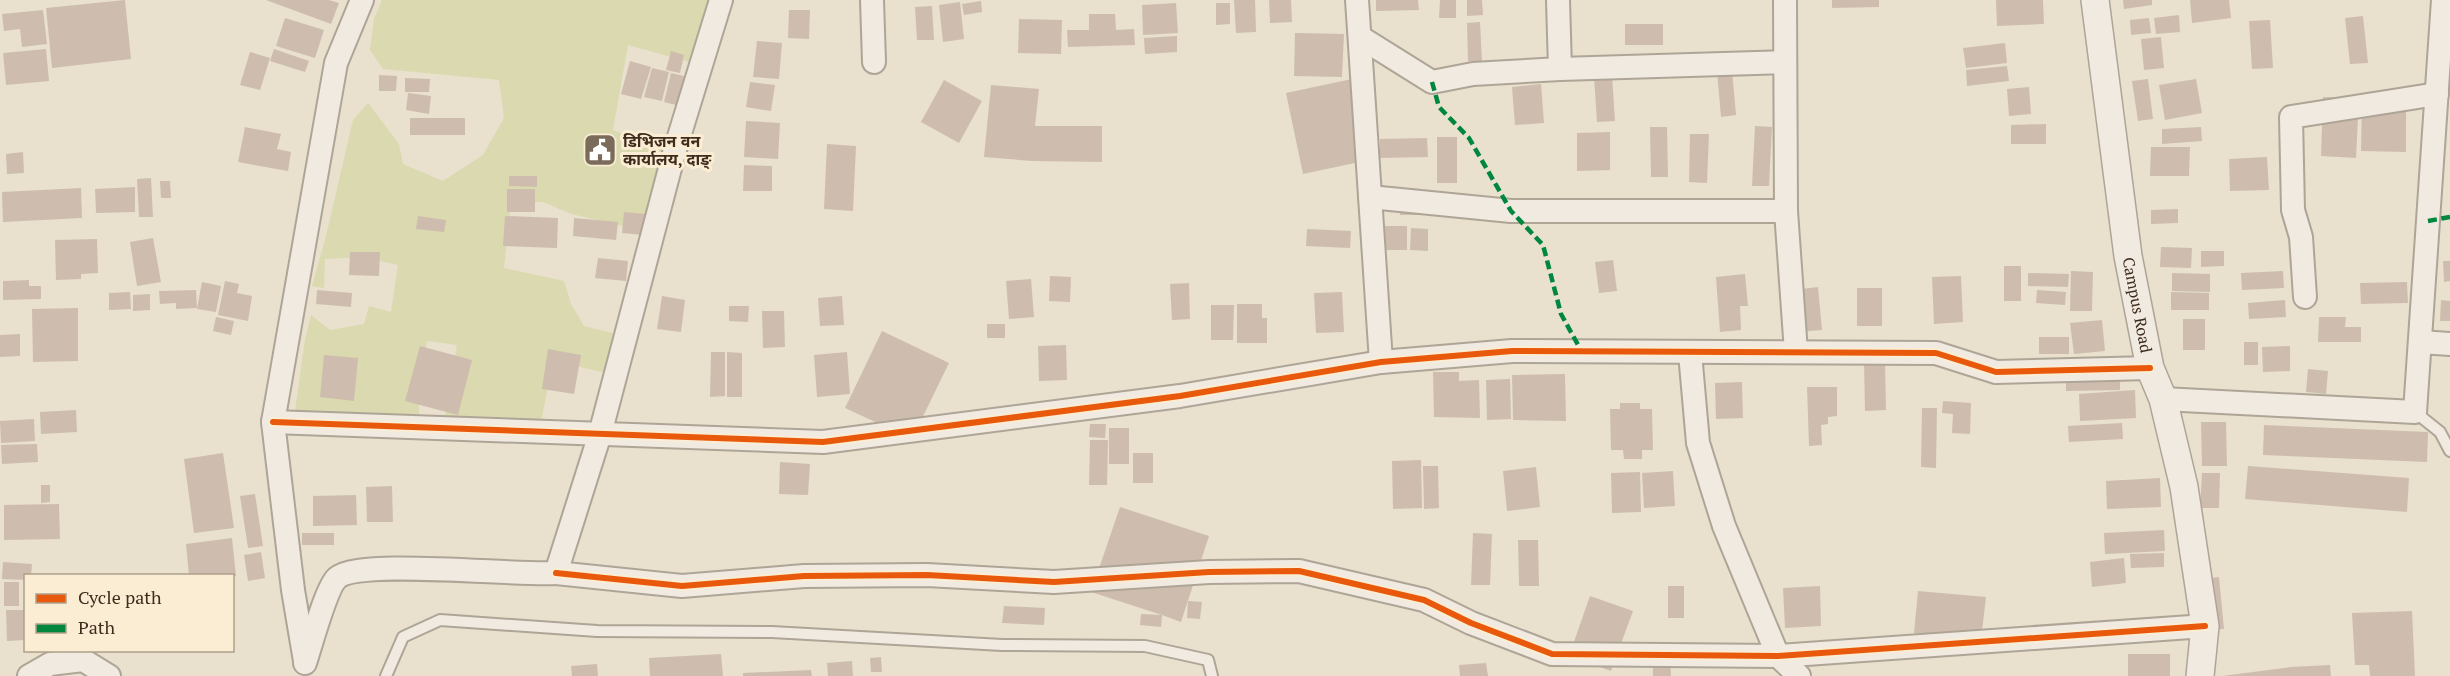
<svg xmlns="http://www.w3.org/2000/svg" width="2450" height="676" viewBox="0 0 2450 676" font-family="'PT Serif','Noto Sans Devanagari',serif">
  <rect width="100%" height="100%" fill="#e9e0ce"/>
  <polygon fill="#dbd9af" points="382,0 724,0 704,66 628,45 613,130 673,153 649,232 571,214 543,202 511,202 504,268 564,281 571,304 584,326 624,336 607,373 553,361 541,422 445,417 457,345 427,341 419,375 419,414 340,416 295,411 305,340 311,315 330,330 364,324 369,306 391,312 398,265 362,257 325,259 324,288 312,286 326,236 353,120 368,103 399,144 403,164 443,181 483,155 504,118 499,80 383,69 370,50 374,19"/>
  <g fill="#cebdae">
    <polygon points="125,0 131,59 52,68 46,8"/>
    <polygon points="266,0 329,0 339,3 331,24"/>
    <polygon points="1234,0 1255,0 1256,32 1236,33"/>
    <polygon points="1269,0 1291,0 1292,22 1270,23"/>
    <polygon points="1376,0 1418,0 1419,10 1376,11"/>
    <polygon points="1440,0 1456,0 1456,18 1439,18"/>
    <polygon points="1467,0 1482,0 1483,15 1467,16"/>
    <polygon points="1832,0 1879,0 1879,7 1832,8"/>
    <polygon points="1996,0 2043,0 2044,24 1997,26"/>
    <polygon points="2123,0 2152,0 2152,5 2124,9"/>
    <polygon points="2190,0 2229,0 2231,18 2192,23"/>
    <polygon points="981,1 982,12 964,15 962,4"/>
    <polygon points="960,2 964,39 943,42 939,5"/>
    <polygon points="1176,3 1178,33 1143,35 1142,5"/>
    <polygon points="1216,3 1230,3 1230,24 1216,25"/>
    <polygon points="932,6 934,40 917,40 915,7"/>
    <polygon points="43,10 47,44 22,47 20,29 4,31 2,14"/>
    <polygon points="789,10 810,10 809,39 788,38"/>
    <polygon points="1089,14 1115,14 1116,30 1134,29 1135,45 1068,47 1067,30 1089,30"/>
    <polygon points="2179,15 2180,32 2156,34 2154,18"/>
    <polygon points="2363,16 2368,63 2350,64 2345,18"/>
    <polygon points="285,18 324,30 315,58 276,46"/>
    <polygon points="2149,18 2151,33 2131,35 2130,20"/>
    <polygon points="1019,19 1062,20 1061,54 1018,53"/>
    <polygon points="2270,20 2273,68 2252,69 2249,21"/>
    <polygon points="1480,22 1482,61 1468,61 1467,23"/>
    <rect x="1625" y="24" width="38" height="21"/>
    <polygon points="1295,33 1344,34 1342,77 1294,76"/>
    <polygon points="1177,36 1177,52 1145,54 1144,38"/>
    <polygon points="2161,37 2164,68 2144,70 2141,39"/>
    <polygon points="757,41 782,43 779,79 753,77"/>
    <polygon points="2005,43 2007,63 1966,68 1963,48"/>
    <polygon points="46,49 49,81 6,85 3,53"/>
    <polygon points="274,49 309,61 305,72 270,61"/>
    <polygon points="671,51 684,55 680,73 666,70"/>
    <polygon points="250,52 270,58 260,90 240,85"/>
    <polygon points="630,61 651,67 641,99 621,94"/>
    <polygon points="2007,66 2009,81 1967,86 1966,70"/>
    <polygon points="652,68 669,72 662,101 644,97"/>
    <polygon points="1732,70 1736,115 1721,117 1717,71"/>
    <polygon points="671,73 688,77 680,106 664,102"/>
    <polygon points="379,75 397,76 396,91 379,91"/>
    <polygon points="1612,75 1615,121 1597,122 1594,76"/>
    <polygon points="405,78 430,79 429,92 405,92"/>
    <polygon points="1352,79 1369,160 1303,174 1286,93"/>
    <polygon points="2148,79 2153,119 2138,121 2132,81"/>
    <polygon points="2196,79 2202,113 2165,120 2159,85"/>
    <polygon points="944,80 982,101 959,143 921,122"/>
    <polygon points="750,82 775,85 771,111 746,107"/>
    <polygon points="1541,84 1544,123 1515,125 1512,87"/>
    <polygon points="991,85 1039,89 1035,126 1102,126 1102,162 1032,161 984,157"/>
    <polygon points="2029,87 2031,114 2009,116 2007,89"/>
    <polygon points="408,93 431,96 429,114 406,110"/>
    <polygon points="2323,97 2359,98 2356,158 2321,156"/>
    <polygon points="2362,100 2406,100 2406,152 2361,151"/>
    <rect x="410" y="118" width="55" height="17"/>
    <polygon points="746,121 780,123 778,159 744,157"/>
    <polygon points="2046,124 2046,144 2011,144 2011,125"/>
    <polygon points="1755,126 1772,127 1769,186 1752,186"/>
    <polygon points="245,127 281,134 277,149 291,152 288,171 238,162"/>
    <polygon points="1650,127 1667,127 1668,177 1651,177"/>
    <polygon points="2201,127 2202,141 2162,144 2162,129"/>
    <polygon points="1610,132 1610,170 1577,171 1577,133"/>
    <polygon points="1690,134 1709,134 1707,183 1689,182"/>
    <rect x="1437" y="137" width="20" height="46"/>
    <polygon points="1427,138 1428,157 1380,158 1380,139"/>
    <polygon points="827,144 856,146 853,211 824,209"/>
    <polygon points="2151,147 2190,147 2189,176 2150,176"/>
    <polygon points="23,152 24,173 7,174 6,154"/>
    <polygon points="2267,157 2269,190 2230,191 2229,159"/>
    <polygon points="744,165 772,166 772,191 743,191"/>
    <polygon points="509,176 537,176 537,187 509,186"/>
    <polygon points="151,178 153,217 139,217 137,179"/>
    <polygon points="160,181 170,181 171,198 161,198"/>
    <polygon points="135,187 135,212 96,213 95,189"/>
    <polygon points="81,188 82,218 3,222 2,192"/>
    <rect x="507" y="189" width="28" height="23"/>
    <polygon points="1400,201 1434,202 1433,215 1400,215"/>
    <polygon points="2178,209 2178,223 2151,224 2151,210"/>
    <polygon points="624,212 646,214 643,235 622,233"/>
    <polygon points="418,216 446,220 444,232 416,229"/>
    <polygon points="505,216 558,218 557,248 503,246"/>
    <polygon points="574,218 618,222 616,240 573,236"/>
    <rect x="1382" y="226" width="25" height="24"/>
    <polygon points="1411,228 1428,229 1428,251 1410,250"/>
    <polygon points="1307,229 1351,231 1350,248 1306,246"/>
    <polygon points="153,238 161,282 137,286 130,242"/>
    <polygon points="97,239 98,273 81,274 81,279 56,280 55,240"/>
    <polygon points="2161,247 2192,248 2191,268 2160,267"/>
    <polygon points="2201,251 2224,251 2224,266 2201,267"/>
    <polygon points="350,252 380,252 379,276 349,275"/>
    <polygon points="598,258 628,261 626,281 595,278"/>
    <polygon points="1613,260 1617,291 1599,293 1595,262"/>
    <polygon points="2443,261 2450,261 2450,281 2444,282"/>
    <rect x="2004" y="266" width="17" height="35"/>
    <polygon points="2071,271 2093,272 2092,311 2070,311"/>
    <polygon points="2283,271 2284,288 2242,290 2241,273"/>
    <polygon points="2028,273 2069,274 2068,287 2028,286"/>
    <polygon points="2172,273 2210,274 2210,292 2172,291"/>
    <polygon points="1745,274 1748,306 1740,306 1741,330 1720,332 1716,277"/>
    <polygon points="1050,276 1071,277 1070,302 1049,301"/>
    <polygon points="1961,276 1963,322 1934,324 1932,277"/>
    <polygon points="1031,279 1034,317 1009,319 1006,281"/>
    <polygon points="29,280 29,286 41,286 41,299 3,300 3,281"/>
    <polygon points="225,281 239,284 237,293 252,296 248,321 218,315"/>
    <polygon points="202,282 221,286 216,312 197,309"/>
    <polygon points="2407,282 2408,303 2361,304 2360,283"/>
    <polygon points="1189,283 1190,319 1172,320 1170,284"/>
    <polygon points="1818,287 1822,330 1798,332 1794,290"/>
    <rect x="1857" y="288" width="25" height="38"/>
    <polygon points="196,290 197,308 176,309 176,303 160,304 159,291"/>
    <polygon points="317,290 352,293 351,307 316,304"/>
    <polygon points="2037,290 2066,292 2065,305 2036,303"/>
    <polygon points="130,292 131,309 109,310 109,293"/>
    <polygon points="1342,292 1344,332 1316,333 1314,293"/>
    <polygon points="2171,292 2209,293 2209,310 2171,310"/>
    <polygon points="150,294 150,310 133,311 133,295"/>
    <polygon points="662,296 685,300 681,332 657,329"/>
    <polygon points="842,296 844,325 820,326 818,298"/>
    <polygon points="2285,300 2286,317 2249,319 2248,303"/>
    <polygon points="2441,300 2450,301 2450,321 2440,321"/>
    <polygon points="1237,304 1262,304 1262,318 1267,318 1267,343 1237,343"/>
    <polygon points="1211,305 1234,305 1233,340 1211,340"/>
    <polygon points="729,306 749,306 748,322 729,321"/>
    <polygon points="78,308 78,361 33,362 32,309"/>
    <polygon points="762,311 784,311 785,347 763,348"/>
    <polygon points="216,317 234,321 231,335 213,331"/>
    <polygon points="2319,317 2346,317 2345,327 2361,327 2361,342 2318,342"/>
    <rect x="2183" y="319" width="22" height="31"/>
    <polygon points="2102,320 2105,351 2074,354 2070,323"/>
    <rect x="987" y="324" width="18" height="14"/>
    <polygon points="882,331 949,363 912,439 845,408"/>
    <polygon points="20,334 20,356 0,357 0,335"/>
    <rect x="2039" y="337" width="30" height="17"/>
    <rect x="2244" y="342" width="14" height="23"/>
    <polygon points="1066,345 1067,380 1039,381 1038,346"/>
    <polygon points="420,346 472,360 458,415 405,401"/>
    <polygon points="2290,346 2290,371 2263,372 2262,347"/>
    <polygon points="548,349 581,355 574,394 542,389"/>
    <polygon points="711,352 725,352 725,396 710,397"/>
    <polygon points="727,352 742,353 742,397 727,397"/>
    <polygon points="847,352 850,394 817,397 814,355"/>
    <polygon points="324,355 358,358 354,401 320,397"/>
    <polygon points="1885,362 1886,410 1865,411 1864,363"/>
    <polygon points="2308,369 2328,371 2326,394 2306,392"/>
    <polygon points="2120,371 2120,390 2066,391 2066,373"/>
    <polygon points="1433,372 1459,372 1459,381 1479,380 1480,418 1434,417"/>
    <polygon points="1565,374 1566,421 1513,420 1512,375"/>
    <polygon points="1510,379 1511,419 1487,420 1486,380"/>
    <polygon points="1742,382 1743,418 1716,419 1715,383"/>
    <polygon points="1807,387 1837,387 1837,416 1828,417 1828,424 1821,425 1822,445 1809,446"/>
    <polygon points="2135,390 2136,418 2080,421 2079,394"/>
    <polygon points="1943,401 1971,403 1970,434 1952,433 1953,414 1942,413"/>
    <polygon points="1620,403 1640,403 1640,409 1652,409 1653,450 1642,450 1642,459 1624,459 1623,450 1611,450 1610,409 1620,409"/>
    <polygon points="1922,408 1937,408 1936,468 1921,467"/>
    <polygon points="76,410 77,432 41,434 40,412"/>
    <polygon points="34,419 35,441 1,443 0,421"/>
    <polygon points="2201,422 2226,422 2227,466 2202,466"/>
    <polygon points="2122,423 2123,439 2069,442 2068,426"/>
    <polygon points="1090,424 1106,424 1105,438 1089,437"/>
    <polygon points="2264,425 2428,432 2427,462 2263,455"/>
    <rect x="1109" y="428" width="20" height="36"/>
    <polygon points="1090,440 1108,440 1107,485 1089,485"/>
    <polygon points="37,444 38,462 2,464 1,445"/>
    <polygon points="223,453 234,528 194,533 184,459"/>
    <rect x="1133" y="453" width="20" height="30"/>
    <polygon points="1421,460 1422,508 1393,509 1392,461"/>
    <polygon points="780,462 810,464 808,495 779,494"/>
    <polygon points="1423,466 1438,466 1439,508 1424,509"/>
    <polygon points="2248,466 2409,478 2407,512 2245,499"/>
    <polygon points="1536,467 1540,507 1507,511 1503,471"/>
    <polygon points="1673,471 1675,506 1644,508 1642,473"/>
    <polygon points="1640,472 1641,512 1612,513 1611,473"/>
    <polygon points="2202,473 2220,473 2219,508 2200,508"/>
    <polygon points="2160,478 2161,507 2107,509 2106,481"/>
    <polygon points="41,485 50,485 50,502 41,503"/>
    <polygon points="392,486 393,522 367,522 366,487"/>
    <polygon points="255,494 263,546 248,548 240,496"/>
    <polygon points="356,495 357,525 313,526 313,496"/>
    <polygon points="59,504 60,539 4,540 4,505"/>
    <polygon points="1120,507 1209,536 1181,622 1162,615 1161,627 1140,625 1141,614 1162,615 1091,592"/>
    <polygon points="2164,530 2165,551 2105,554 2104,533"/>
    <rect x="302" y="533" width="32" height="12"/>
    <polygon points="1473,533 1492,534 1490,585 1471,585"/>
    <polygon points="232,538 236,576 189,576 186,544"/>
    <polygon points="1518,540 1538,540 1539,586 1519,586"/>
    <polygon points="261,552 265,578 248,581 244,555"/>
    <polygon points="2164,553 2164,567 2131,568 2130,554"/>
    <polygon points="2124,558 2126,583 2092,587 2090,562"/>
    <polygon points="3,562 32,564 31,576 26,576 26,580 2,579"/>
    <polygon points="2219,577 2224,629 2210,630 2204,579"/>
    <rect x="4" y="582" width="15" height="24"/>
    <rect x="1668" y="586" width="16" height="32"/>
    <polygon points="1820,586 1821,626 1785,628 1783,588"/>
    <polygon points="1918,591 1986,597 1981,640 1914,633"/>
    <polygon points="1590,596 1633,611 1611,671 1569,656"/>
    <polygon points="1188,601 1202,602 1200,619 1187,618"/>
    <polygon points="1004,606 1045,608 1044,625 1002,623"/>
    <polygon points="6,610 26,610 26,640 7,641"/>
    <polygon points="2412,611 2415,676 2370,676 2369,665 2355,665 2352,613"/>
    <polygon points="721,654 723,676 650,676 649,658"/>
    <rect x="2128" y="654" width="42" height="22"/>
    <polygon points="881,657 882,672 871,672 870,658"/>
    <polygon points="1670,657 1671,676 1653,676 1653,658"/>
    <polygon points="852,661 853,676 828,676 827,663"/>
    <polygon points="1486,663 1488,676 1460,676 1459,665"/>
    <polygon points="597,664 598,676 572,676 571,666"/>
    <polygon points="2330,665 2331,676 2222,676 2291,667"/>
    <polygon points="811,670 812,676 743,676 743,673"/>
  </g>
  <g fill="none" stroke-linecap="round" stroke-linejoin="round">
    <g stroke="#aea597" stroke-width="14">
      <g id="service">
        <polyline points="2415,412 2440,432 2450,451"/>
        <polyline points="386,676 403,637 440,620 597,631 772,632 1002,645 1145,646 1208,660 1212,676"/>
      </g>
    </g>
    <g stroke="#aea597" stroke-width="26">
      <g id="minor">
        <polyline points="872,0 874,62"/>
        <polyline points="1357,0 1381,362"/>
        <polyline points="1558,0 1560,69"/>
        <polyline points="1785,0 1786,211 1796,352"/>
        <polyline points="1360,37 1432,82 1473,74 1560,69 1785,62"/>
        <polyline points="1370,197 1511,211 1786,211"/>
        <polyline points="2305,297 2301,237 2293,210 2291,117 2437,94"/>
        <polyline points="2420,342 2450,344"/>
        <polyline points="1690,353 1698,443 1724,526 1778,656 1799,676"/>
        <polyline points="2163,399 2415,412 2443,0"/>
        <polyline points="273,422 823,442 1180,396 1381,362 1512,351 1936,353 1996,372 2150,368"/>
        <polyline points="556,573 682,586 804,576 927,575 1054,582 1209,572 1299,571 1424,600 1471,623 1552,654 1778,656 2205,626"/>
        <polyline points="305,661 293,590 273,422 336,63 362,0"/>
        <path d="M305 663C311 645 326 588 337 578 358 558 517 576 556 573L600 434 674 153 721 0"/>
        <polyline points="29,676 50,664 83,660 109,676"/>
      </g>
    </g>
    <g stroke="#aea597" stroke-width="30">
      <g id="tertiary">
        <path id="s1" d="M2095 0 2128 256 2150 368 2163 399 2184 487 2205 626 2200 676"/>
      </g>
    </g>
    <use href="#service" stroke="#f0eae1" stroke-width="10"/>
    <use href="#minor" stroke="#f0eae1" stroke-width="22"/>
    <use href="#tertiary" stroke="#f0eae1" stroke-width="27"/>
    <g stroke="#00873e" stroke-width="4.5" stroke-dasharray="9 4.5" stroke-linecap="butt">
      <polyline points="1432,82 1439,107 1469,138 1511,211 1543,245 1561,314 1582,352"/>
      <polyline points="2428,221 2450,217"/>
    </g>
    <g stroke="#faedd4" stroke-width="10">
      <g id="cycleway">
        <polyline points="273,422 823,442 1180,396 1381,362 1512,351 1936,353 1996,372 2150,368"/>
        <polyline points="556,573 682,586 804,576 927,575 1054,582 1209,572 1299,571 1424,600 1471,623 1552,654 1778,656 2205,626"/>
      </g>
    </g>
    <use href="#cycleway" stroke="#e8590c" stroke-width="6"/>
  </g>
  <defs>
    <g id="civic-square" transform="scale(1.725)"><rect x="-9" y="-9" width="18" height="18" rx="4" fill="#7a6b5b" stroke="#faedd4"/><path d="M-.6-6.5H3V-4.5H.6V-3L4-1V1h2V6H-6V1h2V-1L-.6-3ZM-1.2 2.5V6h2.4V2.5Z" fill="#fff"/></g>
  </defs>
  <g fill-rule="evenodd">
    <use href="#civic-square" x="600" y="150"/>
  </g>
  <g text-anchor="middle" stroke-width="6" stroke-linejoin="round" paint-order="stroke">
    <g font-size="16" font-weight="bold" fill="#3f2c1d" stroke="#faedd4" text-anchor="start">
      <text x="623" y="147">डिभिजन वन<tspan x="623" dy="18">कार्यालय, दाङ्</tspan></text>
    </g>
    <g font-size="16" fill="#3f2c1d" stroke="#faedd4">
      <text dy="6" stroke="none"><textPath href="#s1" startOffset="308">Campus Road</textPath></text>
    </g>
  </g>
  <rect x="24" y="574" width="210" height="78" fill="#faedd4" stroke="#afa08b" stroke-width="1.5"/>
  <rect x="36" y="594" width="30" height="9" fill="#e8590c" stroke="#afa08b" stroke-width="1.5"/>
  <text x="78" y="604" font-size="18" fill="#3f2c1d">Cycle path</text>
  <rect x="36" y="624" width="30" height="9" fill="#00873e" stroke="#afa08b" stroke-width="1.5"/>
  <text x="78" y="634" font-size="18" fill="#3f2c1d">Path</text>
</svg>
